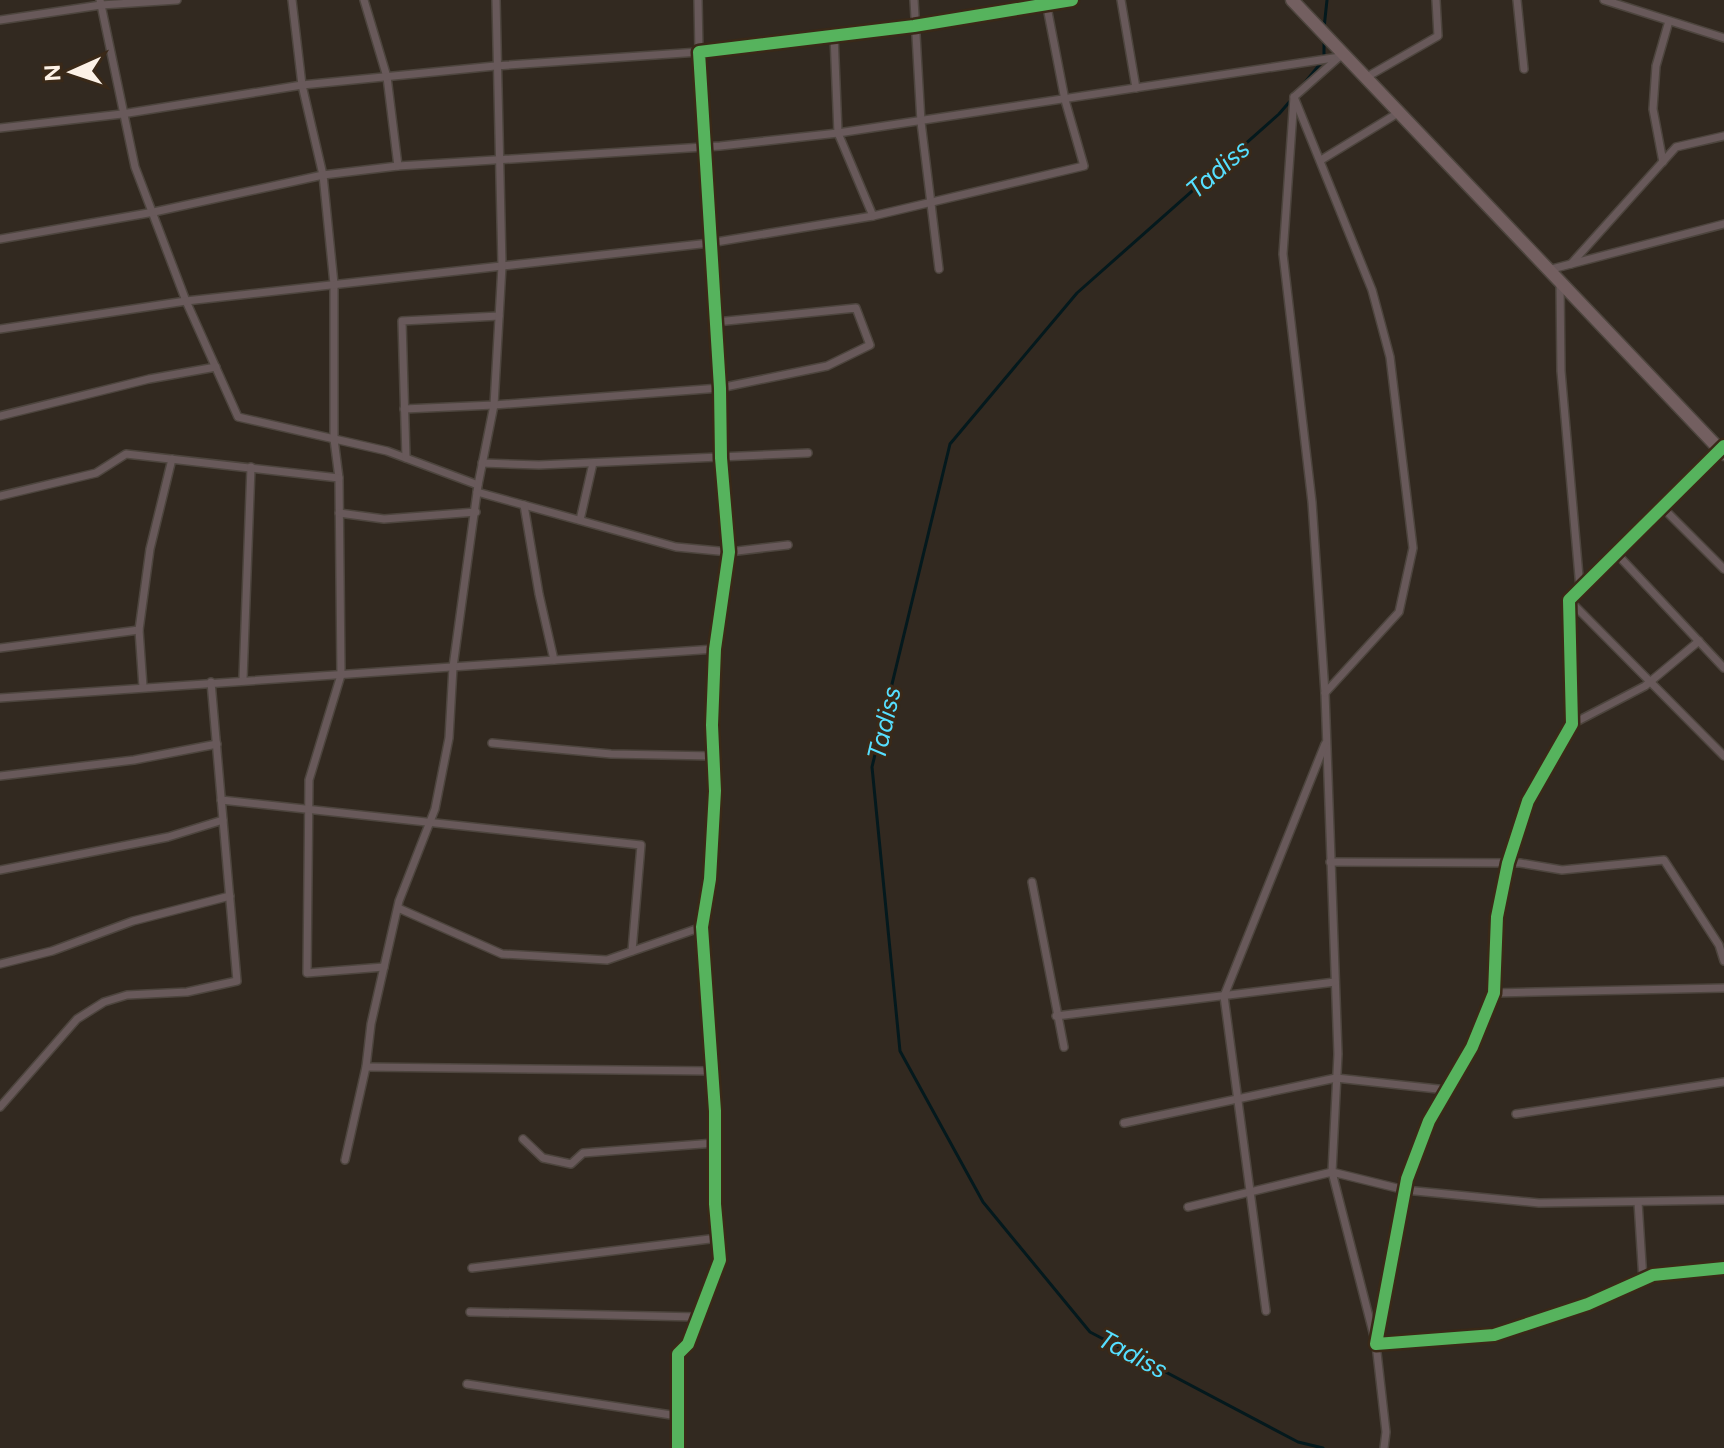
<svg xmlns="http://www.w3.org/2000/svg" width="1724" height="1448" viewBox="0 0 1724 1448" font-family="Figtree,sans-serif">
  <rect width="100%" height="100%" fill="#322920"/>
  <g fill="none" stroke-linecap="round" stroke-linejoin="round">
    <g stroke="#04191d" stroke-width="3">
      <polyline points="1324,28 1327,0"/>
      <polyline points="1303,85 1324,59 1324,40"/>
      <polyline points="1291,100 1279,114 1077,293 950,444 872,767 900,1051 983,1202 1090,1332 1298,1442 1323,1448"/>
    </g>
    <g stroke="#4d453e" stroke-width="10">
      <g id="street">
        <polyline points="100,0 135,167 186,301 238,417 387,451 478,485"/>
        <polyline points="292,0 302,85 323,175 334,284 334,439 339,478 341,675 309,780 307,973 384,967"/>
        <polyline points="364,0 387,77 398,166"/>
        <polyline points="914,0 921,122 939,269"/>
        <polyline points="1121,0 1136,88"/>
        <polyline points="1517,0 1524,69"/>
        <polyline points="1604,0 1724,38"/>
        <polyline points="0,20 101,5 177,0"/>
        <polyline points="834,35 838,133 873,216"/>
        <polyline points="1365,78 1438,36 1436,0"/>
        <polyline points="1294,97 1283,254 1312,502 1325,693 1338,1054 1332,1172 1376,1344 1386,1432 1384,1448"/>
        <polyline points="0,128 122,114 302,85 495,66 699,52 698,0"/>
        <polyline points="1321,160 1398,113"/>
        <polyline points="1663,162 1653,109 1656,66 1669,21"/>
        <polyline points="0,239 154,212 323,175 398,166 720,146 838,133 1340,57"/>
        <polyline points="1571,264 1676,147 1724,136"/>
        <polyline points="1548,270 1724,224"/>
        <polyline points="1560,282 1561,371 1580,588"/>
        <polyline points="0,329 186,301 710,243 873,216 1084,166 1065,100 1046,2"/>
        <polyline points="404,409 494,405 720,388 827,366 870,345 856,308 716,322"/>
        <polyline points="0,416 149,379 216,367"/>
        <polyline points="1722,448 1569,600 1572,724 1528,801 1508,863 1497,917 1494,993 1472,1047 1429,1121 1407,1179 1376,1344 1494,1335 1588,1304 1653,1275 1724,1268"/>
        <polyline points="406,458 402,321 499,316"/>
        <polyline points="482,463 539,465 808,453"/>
        <polyline points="477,492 676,547 729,552 788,545"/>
        <polyline points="0,496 96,473 126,454 339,478"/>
        <polyline points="524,505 539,594 554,660"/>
        <polyline points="1662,507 1724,569"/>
        <polyline points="339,513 384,519 476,512"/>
        <polyline points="580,520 593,463"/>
        <polyline points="1616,553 1724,668"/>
        <polyline points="1569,600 1724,756"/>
        <polyline points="0,648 139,630"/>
        <polyline points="243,679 251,467"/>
        <polyline points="143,687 139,630 150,549 172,459"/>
        <polyline points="1325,693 1399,612 1413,548 1390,357 1372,290 1294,97 1338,58"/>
        <polyline points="0,698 715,649"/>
        <polyline points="1572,724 1645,686 1699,641"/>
        <polyline points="492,743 611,754 713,756"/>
        <polyline points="0,776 134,760 217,744"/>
        <polyline points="221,800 641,845 632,951"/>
        <polyline points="1330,862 1520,863 1562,870 1664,860 1719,945 1724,961"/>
        <polyline points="0,870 168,837 223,820"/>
        <polyline points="1032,882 1064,1047"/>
        <polyline points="398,908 502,954 607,960 702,927"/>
        <polyline points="0,964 52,951 133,921 230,896"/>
        <polyline points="1494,993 1724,988"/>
        <polyline points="1056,1016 1335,982"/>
        <polyline points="366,1067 711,1071"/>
        <polyline points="0,1107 77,1019 104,1002 127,995 187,992 237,981 211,682"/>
        <polyline points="1516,1114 1724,1082"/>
        <polyline points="1124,1123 1336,1078 1447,1090"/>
        <polyline points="523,1139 543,1158 571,1164 583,1153 715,1143"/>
        <polyline points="345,1160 366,1067 371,1024 399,901 435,809 449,738 453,667 478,485 494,405 502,266 496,0"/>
        <polyline points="1638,1202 1643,1280"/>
        <polyline points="1188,1207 1332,1172 1405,1190 1539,1203 1724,1200"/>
        <polyline points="472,1268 718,1238"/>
        <polyline points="1266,1311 1224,996 1325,744"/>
        <polyline points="470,1312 698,1317"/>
        <polyline points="467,1384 678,1416"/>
        <polyline points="678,1448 678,1354 688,1344 720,1260 715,1204 715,1111 702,927 710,879 715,791 712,725 715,649 729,552 721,458 720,388 699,52 914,26 1072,0"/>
      </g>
    </g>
    <g stroke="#4d453e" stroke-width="15">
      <polyline id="primary" points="1292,0 1724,454"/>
    </g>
    <use href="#street" stroke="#68595a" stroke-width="7"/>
    <use href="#primary" stroke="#735f60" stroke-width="12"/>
    <g stroke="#3a2918" stroke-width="17">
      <g id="cycleway">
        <polyline points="1724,446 1569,600 1572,724 1528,801 1508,863 1497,917 1494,993 1472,1047 1429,1121 1407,1179 1376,1344 1494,1335 1588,1304 1653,1275 1724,1268"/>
        <polyline points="678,1448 678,1354 688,1344 720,1260 715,1204 715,1111 702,927 710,879 715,791 712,725 715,649 729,552 721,458 720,388 699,52 914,26 1072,0"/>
      </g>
    </g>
    <use href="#cycleway" stroke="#56b35d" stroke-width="12"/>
  </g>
  <g text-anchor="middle" stroke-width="6" stroke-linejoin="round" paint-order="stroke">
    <g font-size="26" font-style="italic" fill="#56dfff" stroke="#3a2918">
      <text transform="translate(1218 169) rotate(-41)" y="9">Tadiss</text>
      <text transform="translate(884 723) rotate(-77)" y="9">Tadiss</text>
      <text transform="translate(1133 1354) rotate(28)" y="9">Tadiss</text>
    </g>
  </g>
  <g transform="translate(72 72) rotate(267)" stroke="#3a2918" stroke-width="6" paint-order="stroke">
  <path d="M0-6L14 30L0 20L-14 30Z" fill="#fdf2e7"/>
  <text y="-12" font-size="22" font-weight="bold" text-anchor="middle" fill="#fdf2e7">N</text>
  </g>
</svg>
